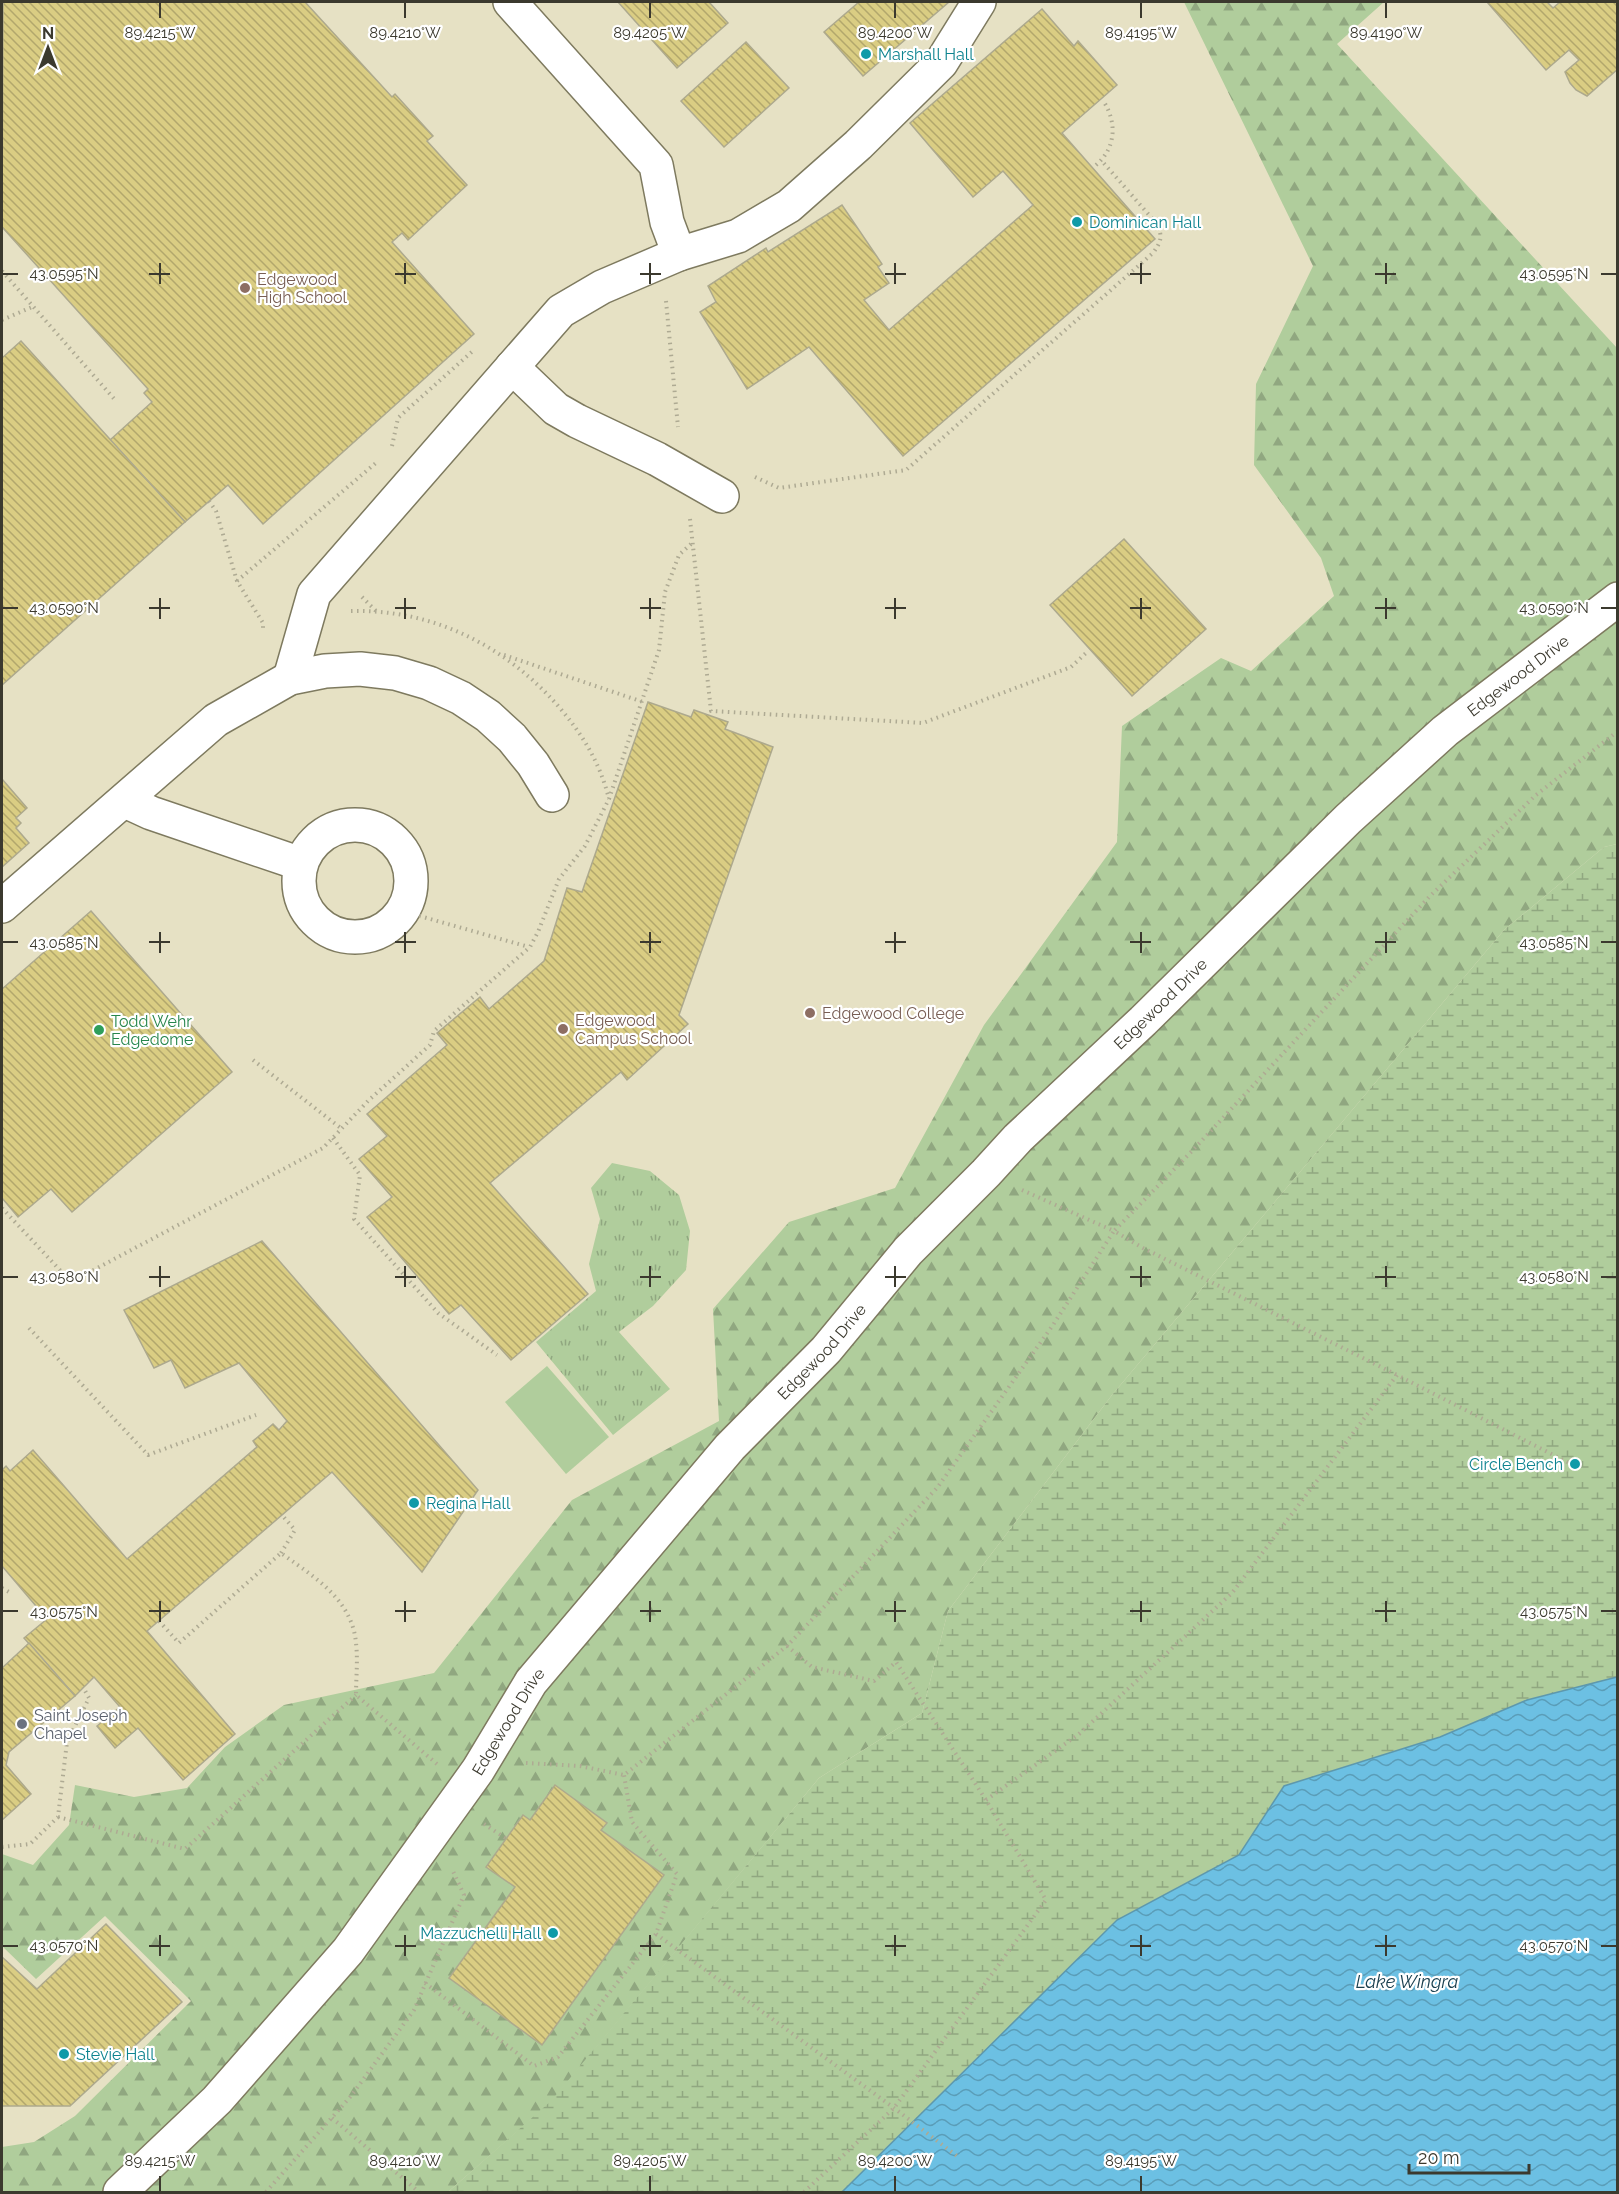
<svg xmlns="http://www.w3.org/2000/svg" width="1619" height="2194" viewBox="0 0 1619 2194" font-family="Raleway,sans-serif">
  <defs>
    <pattern id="forest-firs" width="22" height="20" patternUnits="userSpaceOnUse" patternTransform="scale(1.5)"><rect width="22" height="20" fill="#b0cd9c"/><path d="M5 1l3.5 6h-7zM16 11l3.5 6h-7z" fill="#90a780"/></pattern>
    <pattern id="wetland-marsh" width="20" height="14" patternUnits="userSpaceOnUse" patternTransform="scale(1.5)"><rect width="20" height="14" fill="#b0cd9c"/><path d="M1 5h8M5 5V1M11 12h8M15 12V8" fill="none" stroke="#90a780"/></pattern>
    <pattern id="park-tufts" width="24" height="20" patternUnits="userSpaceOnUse" patternTransform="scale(1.5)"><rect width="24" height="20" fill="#b0cd9c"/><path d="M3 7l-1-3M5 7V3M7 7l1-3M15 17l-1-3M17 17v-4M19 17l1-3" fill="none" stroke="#90a780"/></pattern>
    <pattern id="water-waves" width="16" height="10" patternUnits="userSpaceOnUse" patternTransform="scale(1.5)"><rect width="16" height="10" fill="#6cc0e3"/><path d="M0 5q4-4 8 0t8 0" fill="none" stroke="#5a9db8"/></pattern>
    <pattern id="building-back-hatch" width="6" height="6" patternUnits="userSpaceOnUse" patternTransform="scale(1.5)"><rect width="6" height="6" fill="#dacd83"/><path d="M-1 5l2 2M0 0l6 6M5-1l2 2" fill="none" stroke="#b2a76c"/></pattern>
  </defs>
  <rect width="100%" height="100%" fill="#e6e1c4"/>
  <polygon fill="#b0cd9c" points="547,1366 609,1437 566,1474 505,1402"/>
  <polygon fill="url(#forest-firs)" points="1184,2 1384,2 1337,44 1617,348 1617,844 1604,847 1504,930 1112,1395 948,1611 922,1713 819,1778 551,2102 448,2192 2,2192 2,2147 34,2142 75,2116 191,2001 105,1916 36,1979 2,1946 2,1854 33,1865 69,1825 75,1785 134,1797 187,1788 225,1747 284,1705 434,1673 572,1500 719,1421 713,1309 789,1222 895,1188 984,1025 1117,842 1122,726 1221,658 1251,671 1334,596 1321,558 1254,465 1256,384 1313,266"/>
  <polygon fill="url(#wetland-marsh)" points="1617,844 1617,1677 1527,1700 1440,1737 1284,1786 1239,1855 1117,1920 842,2192 448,2192 551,2101 819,1778 922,1713 948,1611 1112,1395 1504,930 1604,847"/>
  <polygon fill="url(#park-tufts)" points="612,1163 650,1171 679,1195 690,1231 686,1270 653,1306 619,1332 670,1389 613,1435 536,1342 596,1291 589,1264 600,1219 591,1188"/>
  <polygon fill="url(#water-waves)" stroke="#5d98ad" stroke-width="1.5" points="1617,1677 1617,2192 842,2192 1117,1920 1239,1855 1284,1786 1440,1737 1527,1700"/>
  <g fill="url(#building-back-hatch)" stroke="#ada98d" stroke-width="1.5">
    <polygon points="3,2 305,2 392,97 395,94 433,136 427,141 467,185 408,240 402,233 392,242 474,334 263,524 228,485 185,522 110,440 152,402 144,393 148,389 2,227"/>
    <polygon points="618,2 709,2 728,23 677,68"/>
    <polygon points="859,2 949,2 863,76 824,32"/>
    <polygon points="1487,2 1547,2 1553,8 1560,2 1618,2 1618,69 1587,96 1576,90 1570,83 1565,72 1579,60 1569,50 1546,70"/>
    <polygon points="1042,9 1074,46 1078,41 1117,85 1062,133 1155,239 903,456 809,347 747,389 700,312 716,302 708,286 766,248 768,252 842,205 882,264 878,267 889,283 864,300 889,330 1033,205 1003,171 973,197 910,123"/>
    <polygon points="746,42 789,88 724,147 681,101"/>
    <polygon points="21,341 185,522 2,685 2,358"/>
    <polygon points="1124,539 1206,629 1132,696 1050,605"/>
    <polygon points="648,702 691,717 694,710 728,722 725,729 773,747 679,1015 688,1024 627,1080 621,1072 490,1183 588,1294 511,1360 461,1305 449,1314 367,1217 392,1197 359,1159 387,1136 367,1114 447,1045 437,1033 480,997 489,1009 544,961 567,888 582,892"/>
    <polygon points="2,779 27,808 16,818 21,823 16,828 29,843 2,867"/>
    <polygon points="91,911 232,1072 72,1212 51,1189 18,1217 2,1198 2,989"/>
    <polygon points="262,1241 478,1490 422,1572 332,1472 147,1631 235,1734 183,1780 138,1728 115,1748 97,1726 120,1707 94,1677 75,1696 24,1638 47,1619 2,1566 2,1470 6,1466 10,1471 33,1450 127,1559 257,1447 253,1441 273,1424 279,1430 287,1421 239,1363 185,1388 171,1360 154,1368 124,1310"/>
    <polygon points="29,1643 75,1696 9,1752 6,1765 31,1794 2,1820 2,1668"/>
    <polygon points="555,1785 607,1823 601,1830 664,1875 542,2045 449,1978 515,1887 486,1867 523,1815 530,1820"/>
    <polygon points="106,1924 182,2002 70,2106 2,2106 2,1957 37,1989"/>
  </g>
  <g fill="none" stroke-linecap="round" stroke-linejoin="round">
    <g stroke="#7e7a5f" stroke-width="36">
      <g id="minor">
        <polyline points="679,254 738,236 789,206 858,145 941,63 979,2"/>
        <polyline points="512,367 556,409 577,421 657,459 722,496"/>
        <polyline points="290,678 314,594 561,311 602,287 679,254 667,222 656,165 510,2"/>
        <polyline points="125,801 151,813 301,864"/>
        <circle cx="355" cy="881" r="56"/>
        <polyline points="2,906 216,720 290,678 325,671 360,669 395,673 429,683 461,698 488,716 512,738 533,764 552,795"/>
        <path id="s1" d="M120 2192 217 2100 348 1951 478 1770 531 1682 730 1447 826 1350 908 1251 986 1173 1018 1138 1143 1021 1348 819 1445 731 1618 599"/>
      </g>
    </g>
    <g stroke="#aeaa93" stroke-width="4" stroke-dasharray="1.5 4.5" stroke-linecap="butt">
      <path d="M1096 165C1116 148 1117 123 1104 102"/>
      <polyline points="2,271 116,401"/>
      <polyline points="666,301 678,427"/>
      <polyline points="2,320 32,307"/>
      <polyline points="392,446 398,418 474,350"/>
      <path d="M755 477 779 488 906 470 1153 253C1161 242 1163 237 1157 224L1101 160"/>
      <polyline points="209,501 216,511 237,581 263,623 263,629"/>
      <polyline points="690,519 711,711 923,723 1071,667 1086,653"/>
      <polyline points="237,581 377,462"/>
      <polyline points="362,597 376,611"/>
      <path d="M351 611C433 609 506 646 559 707 583 735 600 763 609 799"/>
      <polyline points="504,655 643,702"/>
      <polyline points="402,911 529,947"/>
      <polyline points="253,1060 342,1129"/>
      <polyline points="333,1138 360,1175 354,1219 438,1313 497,1355"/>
      <polyline points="1022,1190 1114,1231 1192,1151 1430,896 1536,795 1618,731"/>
      <polyline points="2,1208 71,1282 323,1148 369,1100 430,1045 434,1031 530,947 538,932 559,879 585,846 609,799 659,650 665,592 679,555 692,543"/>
      <polyline points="29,1328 148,1455 256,1415"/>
      <polyline points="281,1553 295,1530 282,1515"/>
      <polyline points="2,1588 11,1593"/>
      <path d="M159 1621 179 1643 281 1553C314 1577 352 1599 356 1643 358 1660 356 1678 356 1695L437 1764"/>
      <polyline points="787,1646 812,1667 874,1681 896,1662 986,1800 1046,1900 894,2108 804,2192"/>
      <polyline points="526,1763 580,1766 624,1775 787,1646 937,1488 1053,1325 1114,1231 1143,1248 1397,1375"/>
      <polyline points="986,1800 1079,1734 1232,1593 1397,1375 1569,1463"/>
      <polyline points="58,1817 185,1849 356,1695"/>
      <polyline points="484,1824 507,1839"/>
      <polyline points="2,1847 30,1844 58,1817 67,1742 89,1698 83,1687"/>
      <polyline points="656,1934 894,2108 957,2156"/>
      <polyline points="425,1983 534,2066 558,2057 656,1934 677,1874 632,1822 624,1775"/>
      <polyline points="332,2118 419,2192"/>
      <polyline points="266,2192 351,2096 414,2010 464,1895 452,1869"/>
    </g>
    <use href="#minor" stroke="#fff" stroke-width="33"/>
  </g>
  <path fill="none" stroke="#3b392e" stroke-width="2" d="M160 3V18M405 3V18M650 3V18M895 3V18M1141 3V18M1386 3V18M160 263V284M405 263V284M650 263V284M895 263V284M1141 263V284M1386 263V284M3 274H18M149 274H170M395 274H416M640 274H661M885 274H906M1130 274H1151M1375 274H1396M1601 274H1616M160 598V619M405 598V619M650 598V619M895 598V619M1141 598V619M1386 598V619M3 608H18M149 608H170M395 608H416M640 608H661M885 608H906M1130 608H1151M1375 608H1396M1601 608H1616M160 932V953M405 932V953M650 932V953M895 932V953M1141 932V953M1386 932V953M3 942H18M149 942H170M395 942H416M640 942H661M885 942H906M1130 942H1151M1375 942H1396M1601 942H1616M160 1266V1287M405 1266V1287M650 1266V1287M895 1266V1287M1141 1266V1287M1386 1266V1287M3 1277H18M149 1277H170M395 1277H416M640 1277H661M885 1277H906M1130 1277H1151M1375 1277H1396M1601 1277H1616M160 1601V1622M405 1601V1622M650 1601V1622M895 1601V1622M1141 1601V1622M1386 1601V1622M3 1611H18M149 1611H170M395 1611H416M640 1611H661M885 1611H906M1130 1611H1151M1375 1611H1396M1601 1611H1616M160 1935V1956M405 1935V1956M650 1935V1956M895 1935V1956M1141 1935V1956M1386 1935V1956M3 1946H18M149 1946H170M395 1946H416M640 1946H661M885 1946H906M1130 1946H1151M1375 1946H1396M1601 1946H1616M160 2176V2191M405 2176V2191M650 2176V2191M895 2176V2191M1141 2176V2191"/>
  <g fill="#0f9aa8" stroke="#fff" stroke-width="2">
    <circle cx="866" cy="54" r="6"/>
    <circle cx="1077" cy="222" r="6"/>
    <circle cx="1575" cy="1464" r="6"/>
    <circle cx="414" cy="1503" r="6"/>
    <circle cx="553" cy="1933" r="6"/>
    <circle cx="64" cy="2054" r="6"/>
  </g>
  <g fill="#8d6e63" stroke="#fff" stroke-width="2">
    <circle cx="245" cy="288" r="6"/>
    <circle cx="810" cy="1013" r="6"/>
    <circle cx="563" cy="1029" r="6"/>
  </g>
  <circle fill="#2e9e5b" stroke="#fff" stroke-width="2" cx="99" cy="1030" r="6"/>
  <circle fill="#6b7280" stroke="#fff" stroke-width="2" cx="22" cy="1724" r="6"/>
  <g text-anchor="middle" stroke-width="4.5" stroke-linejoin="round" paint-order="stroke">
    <g font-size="16" fill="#0d838f" stroke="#fff" text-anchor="start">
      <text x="878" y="60">Marshall Hall</text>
      <text x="1089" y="228">Dominican Hall</text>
      <text x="1563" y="1470" text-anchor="end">Circle Bench</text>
      <text x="426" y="1509">Regina Hall</text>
      <text x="541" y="1939" text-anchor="end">Mazzuchelli Hall</text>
      <text x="76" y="2060">Stevie Hall</text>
    </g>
    <g font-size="16" fill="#785e54" stroke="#fff" text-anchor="start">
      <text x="257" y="285">Edgewood<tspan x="257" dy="18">High School</tspan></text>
      <text x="822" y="1019">Edgewood College</text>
      <text x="575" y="1026">Edgewood<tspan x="575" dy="18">Campus School</tspan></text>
    </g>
    <g font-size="16" fill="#3b392e" stroke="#fff">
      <text dy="6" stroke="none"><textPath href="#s1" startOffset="2070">Edgewood Drive</textPath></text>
      <text dy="6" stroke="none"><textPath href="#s1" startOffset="1584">Edgewood Drive</textPath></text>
      <text dy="6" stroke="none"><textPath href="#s1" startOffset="1098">Edgewood Drive</textPath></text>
      <text dy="6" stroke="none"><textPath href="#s1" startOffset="612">Edgewood Drive</textPath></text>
    </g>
    <g font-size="16" fill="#27864d" stroke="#fff" text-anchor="start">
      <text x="111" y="1027">Todd Wehr<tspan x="111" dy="18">Edgedome</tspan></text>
    </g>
    <g font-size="16" fill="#5b616d" stroke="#fff" text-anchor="start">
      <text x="34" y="1721">Saint Joseph<tspan x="34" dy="18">Chapel</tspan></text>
    </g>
    <g font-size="18" font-style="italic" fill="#1a4050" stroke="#fff">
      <text x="1407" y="1988">Lake Wingra</text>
    </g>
  </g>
  <g font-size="15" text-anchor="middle" fill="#3b392e" stroke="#fff" stroke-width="4.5" stroke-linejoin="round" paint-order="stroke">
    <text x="160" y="38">89.4215°W</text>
    <text x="405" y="38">89.4210°W</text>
    <text x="650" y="38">89.4205°W</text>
    <text x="895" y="38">89.4200°W</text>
    <text x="1141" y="38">89.4195°W</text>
    <text x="1386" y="38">89.4190°W</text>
    <text x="64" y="279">43.0595°N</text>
    <text x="1554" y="279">43.0595°N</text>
    <text x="64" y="613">43.0590°N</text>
    <text x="1554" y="613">43.0590°N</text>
    <text x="64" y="948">43.0585°N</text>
    <text x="1554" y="948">43.0585°N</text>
    <text x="64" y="1282">43.0580°N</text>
    <text x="1554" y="1282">43.0580°N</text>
    <text x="64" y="1617">43.0575°N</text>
    <text x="1554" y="1617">43.0575°N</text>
    <text x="64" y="1951">43.0570°N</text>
    <text x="1554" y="1951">43.0570°N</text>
    <text x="160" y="2166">89.4215°W</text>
    <text x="405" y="2166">89.4210°W</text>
    <text x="650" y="2166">89.4205°W</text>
    <text x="895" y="2166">89.4200°W</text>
    <text x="1141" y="2166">89.4195°W</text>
  </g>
  <rect width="1619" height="2194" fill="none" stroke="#3b392e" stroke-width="6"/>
  <g transform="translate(48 48)" stroke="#ffffff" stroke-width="4.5" paint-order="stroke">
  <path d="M0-4.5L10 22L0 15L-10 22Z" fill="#3b392e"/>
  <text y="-9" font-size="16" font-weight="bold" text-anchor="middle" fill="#3b392e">N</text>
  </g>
  <path d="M1409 2164v9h120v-9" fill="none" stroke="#3b392e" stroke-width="3"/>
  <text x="1418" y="2164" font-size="18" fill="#3b392e" stroke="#ffffff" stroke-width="4.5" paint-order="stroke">20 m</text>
</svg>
